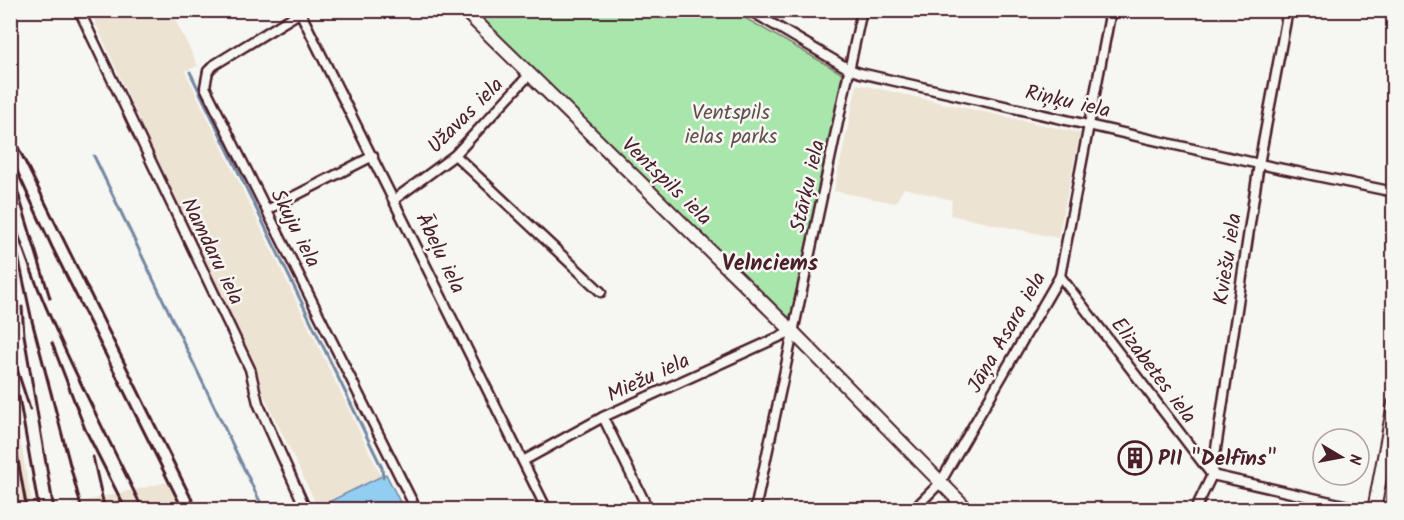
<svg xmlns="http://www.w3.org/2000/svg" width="1404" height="520" viewBox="0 0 1404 520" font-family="Kalam,sans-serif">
  <rect width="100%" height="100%" fill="#f6f6f2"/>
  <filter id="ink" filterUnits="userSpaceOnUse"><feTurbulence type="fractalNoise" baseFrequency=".0167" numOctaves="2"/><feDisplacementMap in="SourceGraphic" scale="12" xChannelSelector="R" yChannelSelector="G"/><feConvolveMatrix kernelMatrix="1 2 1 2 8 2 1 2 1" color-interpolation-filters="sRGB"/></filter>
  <g filter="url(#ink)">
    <g fill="#ede3d3">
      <polygon points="90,11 112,11 115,14 119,11 171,11 198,66 185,71 381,476 317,506 266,400"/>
      <polygon points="857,84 1080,133 1058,238 950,215 952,200 904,188 895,203 834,191"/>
      <polygon points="11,379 21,445 33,509 11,509"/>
      <polygon points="168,482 181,509 73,509 72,504"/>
    </g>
    <polygon fill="#a9e6ac" stroke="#7a826c" stroke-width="1.5" points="472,11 733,11 843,74 843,80 791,314 788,317 783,316"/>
    <polygon fill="#92cef2" stroke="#7588a2" stroke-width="1.5" points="386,474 400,502 386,509 314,509"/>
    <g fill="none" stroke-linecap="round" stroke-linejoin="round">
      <g stroke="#7588a2" stroke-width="3">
        <polyline points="190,72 382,468 383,477"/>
        <polyline points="94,156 264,510"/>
      </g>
      <g stroke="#4a1f2b" stroke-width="13">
        <g id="street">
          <polyline points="79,10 250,369 258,403 306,510"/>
          <polyline points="304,10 214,65 208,71 205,87 413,503"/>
          <polyline points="749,10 849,69 860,73 1259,164 1394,192"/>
          <polyline points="301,14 547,510"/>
          <polyline points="455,155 601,292"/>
          <polyline points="395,199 455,155 529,75"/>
          <polyline points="267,210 373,156"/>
          <polyline points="1060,276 1212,475 1366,510"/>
          <polyline points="603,417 646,505"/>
          <polyline points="523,461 603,417 792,331"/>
          <polyline points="755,510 862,10"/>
          <polyline points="913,510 940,483 1060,276 1111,10"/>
          <polyline points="1195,510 1212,475 1259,164 1288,10"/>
        </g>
      </g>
      <g stroke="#4a1f2b" stroke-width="16">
        <g id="secondary">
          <polyline points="464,10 792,331 968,510"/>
          <polyline points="1374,510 1394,404"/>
        </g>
      </g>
      <use href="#street" stroke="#f6f6f2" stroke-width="8"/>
      <use href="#secondary" stroke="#f6f6f2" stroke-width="12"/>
      <g stroke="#4a1f2b" stroke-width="3">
        <polyline points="10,131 197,510"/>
        <polyline points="10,156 52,247 183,510"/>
        <polyline points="14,180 50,298"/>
        <path d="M10 209C42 315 95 410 143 510"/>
        <polyline points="17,251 32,321 82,510"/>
        <polyline points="22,307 24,335 54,510"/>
        <polyline points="52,343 85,429 126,510"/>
        <polyline points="10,348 30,409"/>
        <polyline points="19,397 39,510"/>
        <polyline points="10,416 27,510"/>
        <polyline points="93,457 105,510"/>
      </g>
    </g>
  </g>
  <defs>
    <g id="building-ring" transform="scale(1.725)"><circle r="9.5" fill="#f6f6f2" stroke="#4a1f2b" stroke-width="1.5"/><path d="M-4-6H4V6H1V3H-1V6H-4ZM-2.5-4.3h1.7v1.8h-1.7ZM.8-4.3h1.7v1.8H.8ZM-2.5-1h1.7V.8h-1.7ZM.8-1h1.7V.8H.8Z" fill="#4a1f2b"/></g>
  </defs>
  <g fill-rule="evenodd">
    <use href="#building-ring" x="1135" y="458"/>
  </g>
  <g text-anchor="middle" stroke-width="5" stroke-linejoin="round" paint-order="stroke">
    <g font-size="21" fill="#4a1f2b" stroke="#f6f6f2">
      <text transform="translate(1068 101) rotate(13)" y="7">Riņķu iela</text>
      <text transform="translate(465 115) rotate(-45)" y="7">Užavas iela</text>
      <text transform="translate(667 181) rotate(44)" y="7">Ventspils iela</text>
      <text transform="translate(807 186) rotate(-77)" y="7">Stārķu iela</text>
      <text transform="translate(296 228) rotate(63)" y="7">Skuju iela</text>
      <text transform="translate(213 251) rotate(64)" y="7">Namdaru iela</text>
      <text transform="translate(441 253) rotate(64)" y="7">Ābeļu iela</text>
      <text transform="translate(1227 259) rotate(-81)" y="7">Kviešu iela</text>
      <text transform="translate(1006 332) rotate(-60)" y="7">Jāņa Asara iela</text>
      <text transform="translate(1154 370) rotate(53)" y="7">Elizabetes iela</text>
      <text transform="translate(648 377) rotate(-25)" y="7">Miežu iela</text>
    </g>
    <g font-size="21" fill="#62514b" stroke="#f6f6f2">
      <text x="731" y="119">Ventspils<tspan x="731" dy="24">ielas parks</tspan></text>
    </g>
    <g font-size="21" font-weight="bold" fill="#4a1f2b" stroke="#f6f6f2" text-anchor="start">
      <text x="1158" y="465">PII "Delfīns"</text>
    </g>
    <g font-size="22" font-weight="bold" fill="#4a1f2b" stroke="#f6f6f2">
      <text x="770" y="270">Velnciems</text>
    </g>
  </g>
  <rect width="1404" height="520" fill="none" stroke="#f6f6f2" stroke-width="36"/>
  <rect x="18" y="18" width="1368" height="484" fill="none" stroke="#4a1f2b" stroke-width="2" filter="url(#ink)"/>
  <g transform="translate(1341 457) rotate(100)"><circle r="28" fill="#f6f6f2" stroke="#b1a0a2" stroke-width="1.5"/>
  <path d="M0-4.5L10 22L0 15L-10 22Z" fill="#4a1f2b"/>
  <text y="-9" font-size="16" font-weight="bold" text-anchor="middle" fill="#4a1f2b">N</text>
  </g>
</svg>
